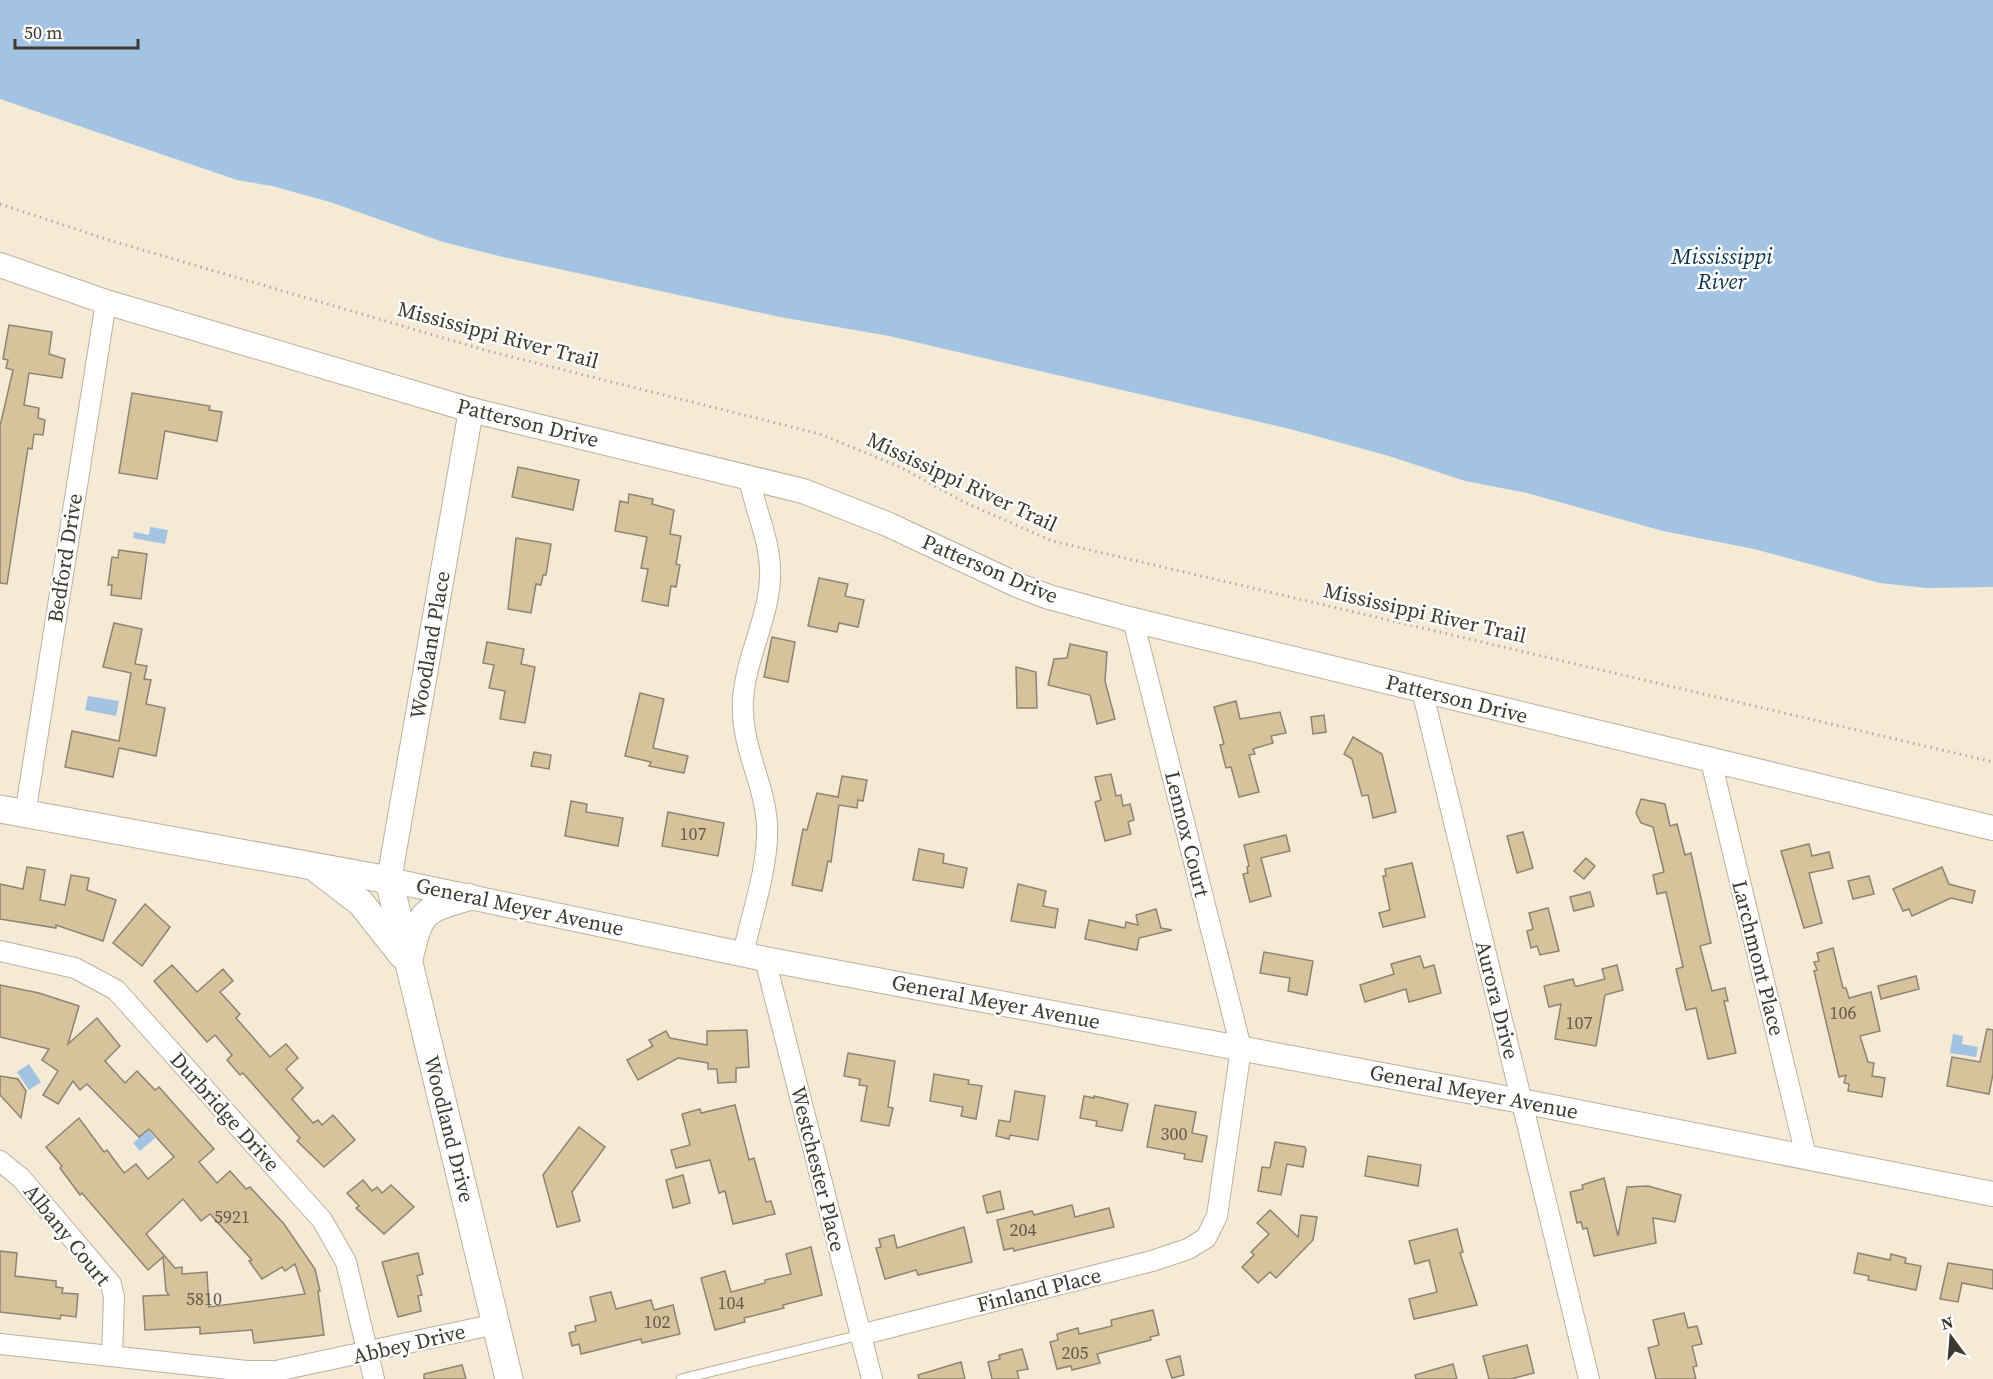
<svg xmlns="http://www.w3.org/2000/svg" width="1993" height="1379" viewBox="0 0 1993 1379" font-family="'Source Serif 4',serif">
  <rect width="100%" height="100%" fill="#f4ead6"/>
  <g fill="#a2c4e2">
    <polygon points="0,0 1993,0 1993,587 1927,588 1880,583 1754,549 1663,531 1527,493 1465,481 1389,456 1290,429 889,336 780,317 499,256 443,242 330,202 272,186 237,180 0,99"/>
    <polygon points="150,527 168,530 165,544 133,538 134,532 149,535"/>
    <polygon points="88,696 119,701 116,716 85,710"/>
    <polygon points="1953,1034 1963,1036 1962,1044 1978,1047 1976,1057 1950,1053"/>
    <polygon points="29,1064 41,1082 29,1090 17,1072"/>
    <polygon points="148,1130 155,1138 140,1151 133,1143"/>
  </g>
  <g fill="#d6c29b" stroke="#8e8472" stroke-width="1.5" fill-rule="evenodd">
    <polygon points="9,325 52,332 49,354 65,359 62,378 29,373 24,405 39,408 38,418 45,420 43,435 34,434 32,449 28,448 7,584 0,583 0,426 13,370 6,368 8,360 3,359"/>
    <polygon points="132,393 210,406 209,410 222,412 217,441 165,431 157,479 119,473"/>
    <polygon points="518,467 579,480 573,510 512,497"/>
    <polygon points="629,494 653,499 652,504 674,510 670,534 681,536 676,564 680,565 676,587 671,586 668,606 642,601 648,569 641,568 647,537 615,531 620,501 628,503"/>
    <polygon points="516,538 551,544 546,575 543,575 541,585 536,584 531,613 508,609"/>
    <polygon points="119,550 147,554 141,599 111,595 112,585 108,585 112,557 118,558"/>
    <polygon points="819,578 848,584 845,596 864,600 858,627 839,623 837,632 808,626"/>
    <polygon points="114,623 142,629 135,664 147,666 144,679 151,680 146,704 165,708 156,756 119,748 113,777 65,767 72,731 119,741 131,673 103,667"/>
    <polygon points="772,637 795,642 788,682 764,677"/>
    <polygon points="487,642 524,649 521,664 535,667 525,723 500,719 505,691 489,688 494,665 483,663"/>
    <polygon points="1070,644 1107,652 1105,681 1115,719 1097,724 1090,695 1048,685 1054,659 1067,658"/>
    <polygon points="1016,667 1036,672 1037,708 1017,708"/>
    <polygon points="640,693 664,699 653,748 688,756 684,773 649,766 651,762 625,756"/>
    <polygon points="1236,701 1240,719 1280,712 1286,733 1271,736 1273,743 1253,749 1255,754 1249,755 1259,792 1239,797 1231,767 1226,768 1220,745 1224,744 1214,707"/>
    <polygon points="1324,715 1326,732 1313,734 1311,717"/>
    <polygon points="1353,737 1382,754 1396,812 1373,818 1368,795 1362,796 1352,759 1344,754"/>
    <polygon points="534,752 551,755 549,769 531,766"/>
    <polygon points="1111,774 1116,796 1121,795 1123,806 1130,804 1134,820 1128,822 1131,834 1105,841 1095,802 1101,800 1095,777"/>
    <polygon points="842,776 867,780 863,801 858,800 857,808 839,805 831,862 828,861 822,891 792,885 803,829 807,830 817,793 838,797"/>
    <polygon points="1641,799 1665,804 1670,826 1677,824 1685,855 1691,853 1711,943 1700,946 1712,991 1725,988 1728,1001 1724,1001 1736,1053 1708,1059 1696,1008 1686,1010 1676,969 1683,967 1666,892 1657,894 1653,875 1664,872 1653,827 1641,823 1636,813"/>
    <polygon points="571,801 587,804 586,812 623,818 618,846 565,836"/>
    <polygon points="668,812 724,823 718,856 662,846"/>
    <polygon points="1523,832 1533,868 1517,873 1507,836"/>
    <polygon points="1286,835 1290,851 1261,858 1271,896 1250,902 1243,874 1248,873 1247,867 1249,866 1244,845"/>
    <polygon points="1809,844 1812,856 1829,852 1833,868 1809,873 1822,923 1804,928 1781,851"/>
    <polygon points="919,849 944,854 943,863 967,868 963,888 913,880"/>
    <polygon points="1586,858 1595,866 1584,879 1574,871"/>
    <polygon points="1412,863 1425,917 1383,927 1379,913 1390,910 1383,876 1386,876 1385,869"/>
    <polygon points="27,867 45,870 40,900 65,905 71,875 89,878 87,890 116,900 103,941 56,925 56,928 0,919 0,884 23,889"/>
    <polygon points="1942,867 1949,884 1975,891 1972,903 1951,898 1912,916 1909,909 1903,911 1893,889"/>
    <polygon points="1869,876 1874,894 1853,899 1848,881"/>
    <polygon points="1018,884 1046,891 1043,906 1058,909 1055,928 1011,921"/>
    <polygon points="1590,892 1594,906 1574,911 1570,897"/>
    <polygon points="145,904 170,927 142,966 113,943"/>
    <polygon points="1548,908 1559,951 1540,955 1537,946 1531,948 1527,931 1533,929 1529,913"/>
    <polygon points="1156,909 1161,928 1172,930 1139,938 1137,950 1085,939 1089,920 1125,928 1126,922 1138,925 1136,915"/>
    <polygon points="1833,948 1843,988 1846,988 1849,998 1871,992 1880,1031 1860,1036 1868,1062 1874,1063 1872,1076 1885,1078 1882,1097 1848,1091 1849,1084 1844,1083 1846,1075 1839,1077 1814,971 1817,970 1814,962 1819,961 1817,953"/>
    <polygon points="1264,952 1313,961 1307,995 1288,991 1290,978 1260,973"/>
    <polygon points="1420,956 1424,968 1434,965 1441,993 1409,1002 1406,989 1365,1002 1360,985 1394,974 1391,964"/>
    <polygon points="172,965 197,992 223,969 233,981 220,992 240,1014 236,1018 270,1057 286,1044 298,1058 286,1069 303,1088 292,1099 313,1123 318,1120 322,1125 333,1115 355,1140 324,1167 297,1141 300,1138 243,1073 240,1075 227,1060 232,1055 215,1035 207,1042 154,981"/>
    <polygon points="1617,965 1623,990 1605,995 1596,1046 1555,1039 1561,1004 1549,1007 1544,986 1573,979 1575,986 1578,986 1605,979 1602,969"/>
    <polygon points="1916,976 1919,989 1881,999 1878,986"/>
    <path d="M0 985 39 993 79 1006 68 1044 97 1018 120 1046 105 1061 125 1083 137 1071 155 1090 159 1087 214 1149 199 1162 217 1183 230 1171 246 1189 250 1187 284 1224 315 1269 320 1291H318L324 1335 254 1343 252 1330 200 1334V1327L145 1330 143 1296 169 1295 166 1291 163 1257 148 1270 82 1193 80 1195 60 1168 62 1166 46 1147 79 1118 104 1152 107 1150 124 1173 136 1164 148 1179 174 1157 149 1129 139 1137 87 1084 80 1090 73 1081 58 1104 43 1095 58 1071 42 1060 49 1049 0 1037ZM183 1199 201 1221 210 1214 252 1260 249 1261 262 1279 282 1267 285 1271 295 1264 305 1294 209 1307 207 1272 182 1274V1267L175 1268 146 1234Z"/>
    <polygon points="1987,1029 1993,1030 1993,1074 1989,1094 1947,1086 1952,1057 1980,1062"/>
    <polygon points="747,1030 749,1067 736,1068 736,1082 718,1083 717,1069 708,1069 708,1063 678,1058 638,1080 627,1060 653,1046 649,1040 666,1031 670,1038 707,1045 707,1031"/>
    <polygon points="848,1053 895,1061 888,1107 893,1108 889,1126 861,1121 867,1086 859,1085 860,1079 844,1076"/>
    <polygon points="934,1074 969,1080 968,1084 982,1086 976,1119 961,1116 963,1107 930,1101"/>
    <polygon points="0,1076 18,1079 26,1091 21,1118 0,1095"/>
    <polygon points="1015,1091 1045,1096 1038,1140 1010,1135 1009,1139 996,1136 999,1120 1010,1122"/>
    <polygon points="1084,1096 1094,1098 1094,1096 1128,1104 1122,1131 1096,1126 1097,1121 1080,1118"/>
    <polygon points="735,1105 749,1160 754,1158 766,1202 771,1201 775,1214 733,1224 725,1191 719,1193 710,1160 676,1168 671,1150 690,1145 682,1114 700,1109 701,1113"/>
    <polygon points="1155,1105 1196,1112 1192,1133 1207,1136 1202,1162 1184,1159 1185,1154 1147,1147"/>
    <polygon points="579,1127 605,1147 572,1192 580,1221 557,1227 543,1175"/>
    <polygon points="1275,1142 1305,1147 1306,1150 1303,1167 1287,1164 1281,1195 1258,1191 1262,1167 1270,1168"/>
    <polygon points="1368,1156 1421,1165 1418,1186 1365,1176"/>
    <polygon points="683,1175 690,1203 673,1208 666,1180"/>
    <polygon points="1604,1178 1618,1236 1627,1187 1648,1186 1681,1195 1675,1222 1653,1218 1656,1243 1594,1256 1587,1228 1583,1229 1581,1222 1577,1223 1570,1192 1583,1189 1582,1185"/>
    <polygon points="363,1180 372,1191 377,1187 382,1193 391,1185 414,1207 384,1234 356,1208 359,1206 347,1193"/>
    <polygon points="1000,1191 1004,1209 987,1213 983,1196"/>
    <polygon points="1072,1205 1075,1217 1109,1208 1114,1227 1014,1251 1013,1248 1004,1250 997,1220 1032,1211 1034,1215"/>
    <polygon points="1270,1210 1298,1237 1301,1215 1317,1217 1313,1240 1276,1278 1270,1272 1258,1283 1242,1267 1254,1255 1251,1252 1269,1234 1257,1223"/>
    <polygon points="964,1227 972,1262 918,1275 916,1270 885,1279 876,1248 881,1247 879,1239 894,1235 897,1248"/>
    <polygon points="1457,1229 1463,1252 1460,1253 1477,1305 1414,1319 1409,1299 1437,1292 1429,1260 1415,1264 1409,1241"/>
    <polygon points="811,1247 822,1295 783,1305 784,1308 744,1318 745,1322 715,1330 701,1278 725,1271 731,1292 765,1283 765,1280 791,1274 786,1254"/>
    <polygon points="0,1251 17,1253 15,1276 56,1281 56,1287 63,1288 62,1293 78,1294 76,1317 61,1315 60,1319 0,1312"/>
    <polygon points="418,1253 423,1274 417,1276 422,1295 418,1296 421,1311 398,1317 382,1262"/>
    <polygon points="1858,1253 1890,1260 1891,1254 1906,1258 1905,1263 1921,1266 1916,1290 1868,1280 1869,1276 1854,1273"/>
    <polygon points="1948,1263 1993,1270 1993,1289 1962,1283 1958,1302 1940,1299"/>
    <polygon points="611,1292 616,1309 651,1300 654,1310 673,1305 680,1334 642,1343 641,1339 581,1354 579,1344 572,1346 569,1333 576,1331 575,1326 596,1321 590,1297"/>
    <polygon points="1153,1310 1159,1335 1150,1337 1151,1340 1097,1354 1100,1363 1072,1370 1071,1366 1057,1369 1050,1342 1058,1340 1057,1334 1078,1328 1079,1334 1112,1326 1111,1320"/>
    <polygon points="1684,1313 1688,1328 1697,1326 1702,1344 1692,1346 1697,1366 1693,1367 1696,1379 1656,1379 1648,1348 1659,1345 1653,1320"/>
    <polygon points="1527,1345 1534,1373 1511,1379 1489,1379 1483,1356"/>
    <polygon points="1022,1349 1028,1369 1017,1371 1019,1379 992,1379 988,1362 1000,1359 999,1355"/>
    <polygon points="1180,1356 1184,1375 1172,1378 1166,1360"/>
    <polygon points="961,1362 965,1379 919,1379 918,1375"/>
    <polygon points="1453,1364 1457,1379 1416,1379 1415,1375"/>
    <polygon points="462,1365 466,1379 424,1379 424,1374"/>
  </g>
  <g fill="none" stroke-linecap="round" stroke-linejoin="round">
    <g stroke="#bbb19d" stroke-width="11">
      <polyline id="service" points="681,1379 860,1335"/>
    </g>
    <g stroke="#bbb19d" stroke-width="22">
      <g id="minor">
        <polyline points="1422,690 1589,1379"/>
        <polyline points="1711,761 1806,1156"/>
        <polyline points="25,815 106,302"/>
        <polyline points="0,951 75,968 116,990 322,1220 346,1262 374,1379"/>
        <path d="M743 954C752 913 769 866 767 824 764 780 740 746 743 699 746 658 768 619 770 579 772 542 755 512 749 477"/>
        <polyline points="765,959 872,1379"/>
        <polyline points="0,1161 21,1178 111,1284 114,1297 112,1356"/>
        <polyline points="860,1335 1152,1261 1188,1249 1206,1238 1217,1216 1241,1048 1133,620"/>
        <polyline points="0,1344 247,1371 276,1371 496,1324"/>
      </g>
    </g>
    <g stroke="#bbb19d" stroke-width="26">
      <g id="tertiary">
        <polyline points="0,265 106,302 471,410 803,491 887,524 1017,585 1049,597 1133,620 1993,828"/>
        <polyline points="471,410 389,880 765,959 1521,1101 1993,1194"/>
      </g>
    </g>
    <g stroke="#bbb19d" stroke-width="29">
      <g id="secondary">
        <polyline points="0,809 389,880 509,1379"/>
        <polyline points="318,870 361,903 402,955"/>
        <path d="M409 959C420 912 422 910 468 897"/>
      </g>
    </g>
    <polyline stroke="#b2aa9a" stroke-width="3" stroke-dasharray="1.5 4.5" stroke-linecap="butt" points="0,204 112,241 488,351 820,434 900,467 964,502 1052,541 1993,762"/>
    <use href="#service" stroke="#fff" stroke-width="9"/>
    <use href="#minor" stroke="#fff" stroke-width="20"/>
    <use href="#tertiary" stroke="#fff" stroke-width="24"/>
    <use href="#secondary" stroke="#fff" stroke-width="27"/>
  </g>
  <g text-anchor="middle" stroke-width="5" stroke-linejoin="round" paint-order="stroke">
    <g font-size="18" fill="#645c4c">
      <text x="693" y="840">107</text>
      <text x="1843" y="1019">106</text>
      <text x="1579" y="1029">107</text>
      <text x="1174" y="1140">300</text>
      <text x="232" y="1223">5921</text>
      <text x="1023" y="1236">204</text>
      <text x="204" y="1305">5810</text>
      <text x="731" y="1309">104</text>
      <text x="657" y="1328">102</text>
      <text x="1075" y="1359">205</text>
    </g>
    <g font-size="21" fill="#3e3a32" stroke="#fff">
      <text transform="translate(498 335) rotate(15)" y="7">Mississippi River Trail</text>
      <text transform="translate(528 423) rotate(14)" y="7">Patterson Drive</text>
      <text transform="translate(962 482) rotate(25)" y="7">Mississippi River Trail</text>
      <text transform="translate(65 558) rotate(-81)" y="7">Bedford Drive</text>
      <text transform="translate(990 569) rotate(23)" y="7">Patterson Drive</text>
      <text transform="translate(1425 613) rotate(13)" y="7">Mississippi River Trail</text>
      <text transform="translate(430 645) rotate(-80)" y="7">Woodland Place</text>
      <text transform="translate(1457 699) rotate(14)" y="7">Patterson Drive</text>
      <text transform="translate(1187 834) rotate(76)" y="7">Lennox Court</text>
      <text transform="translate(520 907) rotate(12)" y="7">General Meyer Avenue</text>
      <text transform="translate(1758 958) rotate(76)" y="7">Larchmont Place</text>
      <text transform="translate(1497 1000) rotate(76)" y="7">Aurora Drive</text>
      <text transform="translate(996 1002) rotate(11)" y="7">General Meyer Avenue</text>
      <text transform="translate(1474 1092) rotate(11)" y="7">General Meyer Avenue</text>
      <text transform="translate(225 1112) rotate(48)" y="7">Durbridge Drive</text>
      <text transform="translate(449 1129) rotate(76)" y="7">Woodland Drive</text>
      <text transform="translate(818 1169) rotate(76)" y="7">Westchester Place</text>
      <text transform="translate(67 1235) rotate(51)" y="7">Albany Court</text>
      <text transform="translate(1039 1290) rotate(-14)" y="7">Finland Place</text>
      <text transform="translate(409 1344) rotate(-13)" y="7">Abbey Drive</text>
    </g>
    <g font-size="22" font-style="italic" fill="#09324f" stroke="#fff">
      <text x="1722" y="264">Mississippi<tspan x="1722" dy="25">River</tspan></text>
    </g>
  </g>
  <g transform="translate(1951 1337) rotate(344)" stroke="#ffffff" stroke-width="4.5" paint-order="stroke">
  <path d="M0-4.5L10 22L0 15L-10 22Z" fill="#3e3a32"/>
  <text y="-9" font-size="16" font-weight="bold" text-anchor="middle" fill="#3e3a32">N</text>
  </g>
  <path d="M15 39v9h123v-9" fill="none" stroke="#3e3a32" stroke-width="3"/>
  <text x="24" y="39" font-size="18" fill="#3e3a32" stroke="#ffffff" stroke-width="4.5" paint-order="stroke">50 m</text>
</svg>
